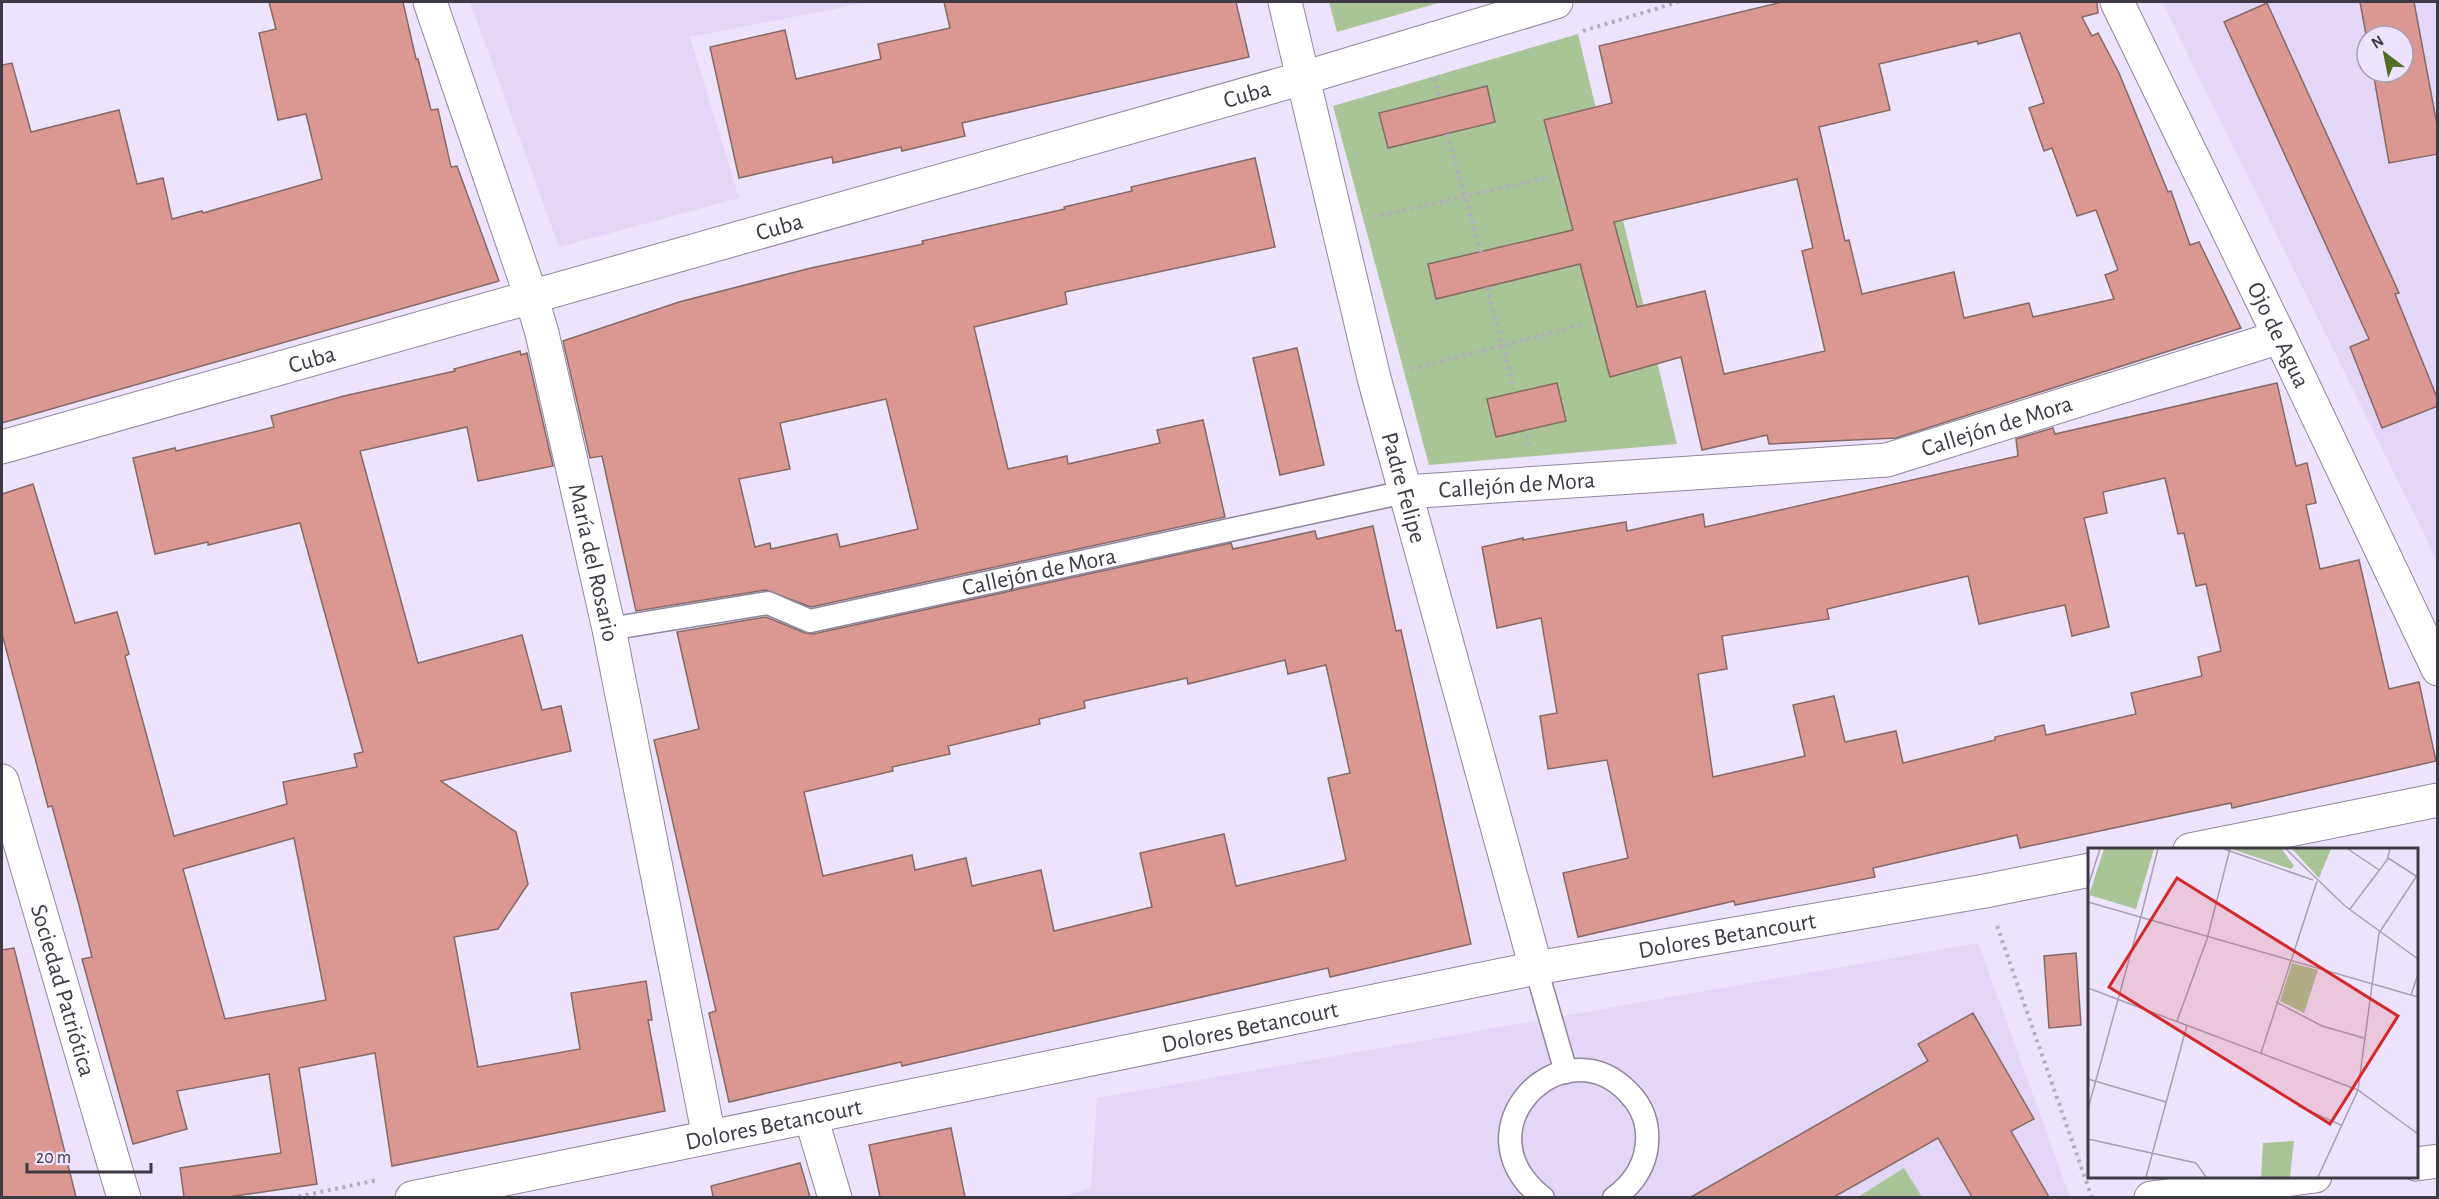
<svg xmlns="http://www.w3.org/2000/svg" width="2439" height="1199" viewBox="0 0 2439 1199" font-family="'Alegreya Sans',sans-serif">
  <rect width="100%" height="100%" fill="#eee3fd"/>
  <g fill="#e3d6f6" fill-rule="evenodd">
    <polygon points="470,2 870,2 690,37 739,198 559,247"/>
    <path d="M2162 2H2437V563L2426 538ZM2367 36H2403V72H2367Z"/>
    <polygon points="1978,943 2070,1197 1057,1198 1091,1188 1097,1098"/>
  </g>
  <g fill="#a9c497">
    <polygon points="1329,2 1442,2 1337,32"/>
    <polygon points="1578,34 1677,444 1429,465 1333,106"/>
    <polygon points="1904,1168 1922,1197 1858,1197"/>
  </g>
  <g fill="#db9893" stroke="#856966" stroke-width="1.5" fill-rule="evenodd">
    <polygon points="269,2 403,2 416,59 418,59 431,110 438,109 451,167 457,166 499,281 2,423 2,65 12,63 31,132 119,110 137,184 163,178 172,219 202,211 203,213 322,179 306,114 278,120 259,33 276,29"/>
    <polygon points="944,2 1236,2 1249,57 962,123 965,136 902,151 901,147 833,163 832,157 739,178 710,47 785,30 796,79 881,59 878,44 950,28"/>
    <path d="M1782 2H2097L2098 13 2082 17 2092 36 2098 33 2119 73 2168 192 2171 191 2190 245 2199 242 2241 328 1896 438 1769 444 1767 435 1702 450 1681 357 1610 377 1580 264 1436 299 1428 264 1573 230 1544 120 1612 103 1599 46ZM2020 33 2044 103 2029 108 2044 151 2052 148 2077 216 2096 210 2118 270 2105 275 2114 299 2033 317 2029 303 1964 318 1954 272 1862 294 1849 240 1845 241 1819 127 1890 110 1879 64 1977 41 1978 44ZM1797 179 1813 248 1802 251 1825 351 1724 374 1705 291 1637 307 1614 222Z"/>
    <polygon points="2360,2 2414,2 2438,130 2438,154 2389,163 2373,72 2403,72 2403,36 2367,36 2367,40"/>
    <polygon points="2267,3 2399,293 2395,294 2438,400 2438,406 2382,428 2350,347 2369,339 2224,22"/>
    <polygon points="1487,86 1495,122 1388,148 1379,113"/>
    <path d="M1255 158 1275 247 1065 292 1067 304 974 327 1008 469 1067 456 1068 464 1160 443 1157 430 1203 420 1225 517 811 607 766 590 636 611 602 456 590 458 563 341 679 302 811 268 923 244 922 241 1065 209 1064 207 1132 191 1131 187ZM886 399 918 529 840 547 837 534 771 549 770 543 755 547 739 479 790 469 780 423Z"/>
    <polygon points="1297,348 1324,465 1280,475 1253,358"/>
    <path d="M520 351 521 355 527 353 553 466 478 481 467 427 360 451 418 663 522 635 542 710 561 706 571 751 441 781 516 832 528 884 498 929 454 937 478 1067 580 1049 571 993 646 981 652 1020H648L665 1111 392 1166 375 1053 299 1068 317 1184 228 1197H184L180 1168 281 1153 269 1074 177 1091 187 1129 133 1144 82 959 92 957 79 905 52 806 48 807 2 634V494L33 484 75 623 117 612 129 654 125 656 174 836 287 804 283 782 357 767 354 754 363 752 300 523 208 545V542L155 554 133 458 175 448 176 451 274 427 271 416 344 396 455 371 454 369ZM294 838 326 1000 225 1019 183 869Z"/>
    <polygon points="1557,383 1566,421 1496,437 1487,399"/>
    <path d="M2277 383 2296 466 2307 463 2316 503 2306 505 2320 569 2359 560 2389 689 2419 682 2436 761 2232 808 2231 803 2020 848 2017 835 1873 868 1875 877 1735 905 1734 901 1578 937 1563 873 1628 858 1607 760 1548 769 1540 716 1557 713 1541 618 1497 628 1482 547 1523 538V540L1626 522 1627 531 1703 514 1705 527 2018 456 2016 439 2053 428 2055 434ZM2165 478 2178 534 2184 533 2196 586 2206 584 2221 651 2198 657 2202 676 2131 693 2136 714 2046 735 2044 725 1995 737V740L1903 763 1896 731 1845 742 1834 696 1793 705 1805 756 1713 777 1698 674 1727 669 1722 636 1829 619 1827 609 1968 576 1979 624 2065 605 2072 636 2109 627 2084 518 2107 513 2103 492Z"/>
    <path d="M1373 526 1396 631 1401 630 1471 944 1330 977 1328 968 902 1066 901 1062 729 1102 709 1013 716 1011 654 740 699 729 677 632 766 617 805 633 813 634 1231 543 1233 549 1315 531 1317 539ZM1285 660 1288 674 1326 665 1350 773 1328 778 1346 860 1236 886 1224 834 1140 853 1152 907 1054 931 1041 870 972 886 966 858 915 870 912 855 823 876 804 792 893 771 892 767 950 754 948 746 1040 724 1039 719 1085 708 1084 701 1187 678 1188 684Z"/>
    <polygon points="14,948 76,1197 2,1197 2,950"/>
    <polygon points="2076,953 2081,1025 2049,1028 2044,956"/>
    <polygon points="1973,1013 2034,1119 2011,1131 2049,1197 1972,1197 1938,1138 1834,1197 1691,1197 1928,1061 1918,1044"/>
    <polygon points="951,1128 965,1197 880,1197 869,1145"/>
    <polygon points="800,1163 810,1197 713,1197 711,1186"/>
  </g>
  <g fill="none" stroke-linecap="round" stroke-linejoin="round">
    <g stroke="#90869e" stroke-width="25">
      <g id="lane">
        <path id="s1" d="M609 629 768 603 810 621 1405 492"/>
        <polyline points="1536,968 1566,1072"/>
        <path d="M1543 1198C1456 1130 1562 1024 1628 1092 1639 1103 1646 1116 1647 1132 1649 1160 1637 1181 1614 1198"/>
      </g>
    </g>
    <g stroke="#90869e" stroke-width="35">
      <g id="street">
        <path id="s2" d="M2117 2 2280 337 2438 669"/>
        <path id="s3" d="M531 296 542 333 609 629 709 1137"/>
        <path id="s4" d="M1405 492 1887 460 2280 337"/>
        <polyline points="2416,1164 2438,1161"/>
        <polyline points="2151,1198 2315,1176"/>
      </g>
    </g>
    <g stroke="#90869e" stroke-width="35">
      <g id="secondary">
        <polyline points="430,2 531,296"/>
        <path id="s5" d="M1285 2 1374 378 1536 968"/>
        <path id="s6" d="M2 781 124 1198"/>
        <polyline points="2190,850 2438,800"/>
        <polyline points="811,1117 835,1198"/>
        <path id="s7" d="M412 1198 1536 968 1985 891 2090 870"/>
      </g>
    </g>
    <g stroke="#90869e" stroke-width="35">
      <g id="primary">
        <path id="s8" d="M2 447 1303 78 1556 2"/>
      </g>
    </g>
    <g stroke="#b5acc1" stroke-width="4" stroke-dasharray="3 4.5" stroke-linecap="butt">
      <polyline points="1583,31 1678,2"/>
      <polyline points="1435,78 1440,98"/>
      <polyline points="1447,134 1481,252"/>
      <polyline points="1374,217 1545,178"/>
      <polyline points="1487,287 1514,389"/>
      <polyline points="1411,369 1581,325"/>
      <polyline points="1527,435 1529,446"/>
      <polyline points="1997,926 2092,1198"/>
      <polyline points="291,1198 378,1180"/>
    </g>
    <use href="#lane" stroke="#fff" stroke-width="22"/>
    <use href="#street" stroke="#fff" stroke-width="33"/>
    <use href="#secondary" stroke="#fff" stroke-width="33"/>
    <use href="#primary" stroke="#fff" stroke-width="33"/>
  </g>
  <g text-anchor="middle" stroke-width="5" stroke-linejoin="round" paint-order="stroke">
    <g font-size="24" fill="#3e3944" stroke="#eee3fd">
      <text dy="8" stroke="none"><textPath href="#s8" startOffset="1294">Cuba</textPath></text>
      <text dy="8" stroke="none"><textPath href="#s8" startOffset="808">Cuba</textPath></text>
      <text dy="8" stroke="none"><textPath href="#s2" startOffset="370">Ojo de Agua</textPath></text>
      <text dy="8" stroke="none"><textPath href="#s8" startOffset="322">Cuba</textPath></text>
      <text dy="8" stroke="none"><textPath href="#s4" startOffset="598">Callejón de Mora</textPath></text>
      <text dy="8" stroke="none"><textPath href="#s4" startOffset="112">Callejón de Mora</textPath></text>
      <text dy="8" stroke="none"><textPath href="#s5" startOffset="500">Padre Felipe</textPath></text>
      <text dy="8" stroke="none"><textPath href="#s3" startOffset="274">María del Rosario</textPath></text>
      <text dy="8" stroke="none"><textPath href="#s1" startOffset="441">Callejón de Mora</textPath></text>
      <text dy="8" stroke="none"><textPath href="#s7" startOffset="1341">Dolores Betancourt</textPath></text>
      <text dy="8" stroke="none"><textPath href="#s6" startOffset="218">Sociedad Patriótica</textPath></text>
      <text dy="8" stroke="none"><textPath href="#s7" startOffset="855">Dolores Betancourt</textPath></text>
      <text dy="8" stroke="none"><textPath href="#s7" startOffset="369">Dolores Betancourt</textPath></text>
    </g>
  </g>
  <g transform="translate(2088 848)">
    <rect width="330" height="330" fill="#eee3fd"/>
    <path d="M16 1H66L48 61 1 47ZM144 1H194L206 18 203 21ZM204 1H243L231 30 205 2ZM204 115 230 122 216 165 192 153ZM206 293 202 329H173L175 295Z" fill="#a9c497"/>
    <path fill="none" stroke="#a89fb3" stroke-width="1.5" d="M136 1 225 32M198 1 257 58 330 111M260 1 291 22M300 10 328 28M0 38 12 1M0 54 330 149M262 61 299 12 302 1M53 68 70 1M0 140 270 242 330 286M323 147 330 126M188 154 234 178 276 190M89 173 119 91 142 1M173 205 229 33M0 231 78 254M210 258 253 277M0 261 53 68M0 291 108 315 118 329M58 329 99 177M230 329 270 242 291 85 330 26"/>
    <path fill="#d62828" fill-opacity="0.15" stroke="#d62828" stroke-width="3" d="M89 30 310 168 242 276 21 139Z"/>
    <rect width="330" height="330" fill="none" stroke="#3e3944" stroke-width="3"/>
  </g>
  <rect width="2439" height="1199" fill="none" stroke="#3e3944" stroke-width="6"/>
  <g transform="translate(2385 54) rotate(328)"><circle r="28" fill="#eee3fd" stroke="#a89fb3" stroke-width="1.5"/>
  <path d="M0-4.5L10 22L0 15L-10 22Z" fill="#526e22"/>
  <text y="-9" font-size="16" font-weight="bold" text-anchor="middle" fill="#3e3944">N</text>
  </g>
  <path d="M27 1163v9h124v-9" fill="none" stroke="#3e3944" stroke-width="3"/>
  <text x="36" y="1163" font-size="18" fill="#3e3944" stroke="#eee3fd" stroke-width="4.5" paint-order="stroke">20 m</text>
</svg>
